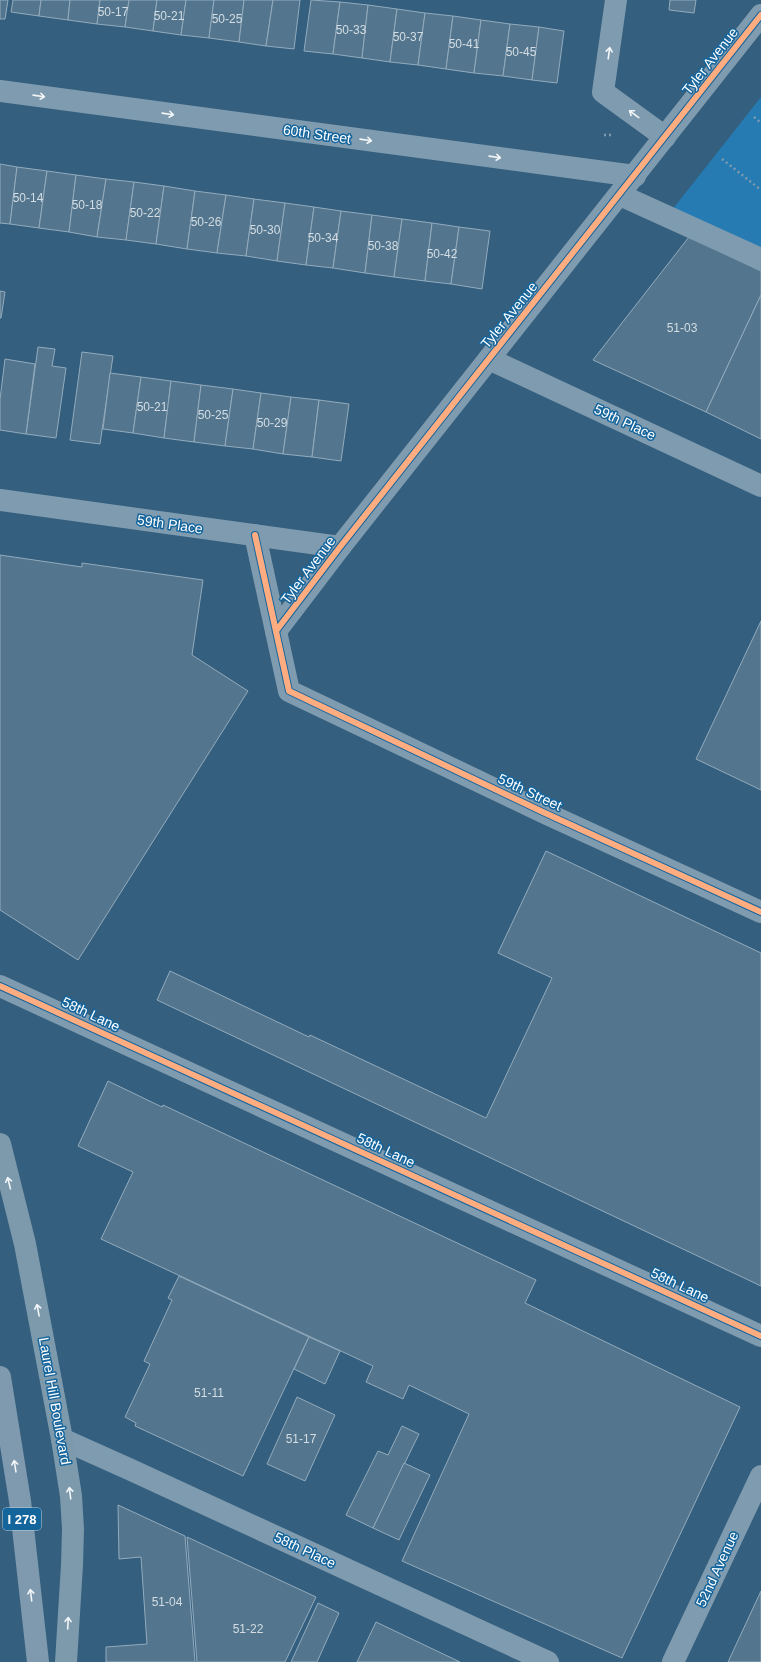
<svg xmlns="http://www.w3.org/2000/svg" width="761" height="1662" viewBox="0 0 761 1662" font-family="Arial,sans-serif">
  <rect width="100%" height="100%" fill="#345f7e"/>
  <polygon fill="#267bb2" points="761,97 761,271 661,224"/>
  <g fill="#53768e" stroke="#93abbd">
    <polygon points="0,0 8,0 5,19 0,19"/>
    <polygon points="13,0 41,0 39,16 11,12"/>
    <polygon points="41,0 70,0 68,20 39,16"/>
    <polygon points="70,0 100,0 97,24 68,20"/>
    <polygon points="100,0 129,0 125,27 97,24"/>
    <polygon points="129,0 157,0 153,31 125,27"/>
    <polygon points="157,0 186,0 181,35 153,31"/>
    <polygon points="186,0 214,0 209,38 181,35"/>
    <polygon points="214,0 244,0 239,42 209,38"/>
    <polygon points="244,0 273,0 266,46 239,42"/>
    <polygon points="273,0 300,0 294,49 266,46"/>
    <polygon points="311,0 340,2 333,54 304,51"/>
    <polygon points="670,0 696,0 694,13 669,10"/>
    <polygon points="340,2 368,5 362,58 333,54"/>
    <polygon points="368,5 397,9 390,62 362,58"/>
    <polygon points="397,9 425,13 418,65 390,62"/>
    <polygon points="425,13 453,16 446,69 418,65"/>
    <polygon points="453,16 481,20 474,73 446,69"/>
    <polygon points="481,20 510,24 503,76 474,73"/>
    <polygon points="510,24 539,27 532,80 503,76"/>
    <polygon points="539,27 564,31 557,83 532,80"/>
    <polygon points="0,164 17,167 10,224 0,223"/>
    <polygon points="17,167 47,171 39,228 10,224"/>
    <polygon points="47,171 76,175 69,232 39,228"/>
    <polygon points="76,175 106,179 97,237 69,232"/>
    <polygon points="106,179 134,182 126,240 97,237"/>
    <polygon points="134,182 164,186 156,244 126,240"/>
    <polygon points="164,186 195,191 187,249 156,244"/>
    <polygon points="195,191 226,195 217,253 187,249"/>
    <polygon points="226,195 254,199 246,256 217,253"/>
    <polygon points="254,199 285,203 277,261 246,256"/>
    <polygon points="285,203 314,207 306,265 277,261"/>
    <polygon points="314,207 341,211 333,268 306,265"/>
    <polygon points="341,211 372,215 365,273 333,268"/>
    <polygon points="372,215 402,219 394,277 365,273"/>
    <polygon points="402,219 432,223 425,281 394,277"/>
    <polygon points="432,223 459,227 451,284 425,281"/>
    <polygon points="459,227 490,231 482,289 451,284"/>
    <polygon points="689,237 761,271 761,295 706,412 593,360"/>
    <polygon points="0,291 5,292 1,318 0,318"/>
    <polygon points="761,295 761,439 706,412"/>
    <polygon points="38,347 55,349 52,366 66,368 56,438 26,434"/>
    <polygon points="82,352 113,356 100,444 70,440"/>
    <polygon points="5,359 35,364 26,434 0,430 0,399"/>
    <polygon points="110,373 141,377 133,433 103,429"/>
    <polygon points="141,377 171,381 164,438 133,433"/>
    <polygon points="171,381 201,385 194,442 164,438"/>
    <polygon points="201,385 233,389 225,446 194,442"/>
    <polygon points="233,389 261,393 253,449 225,446"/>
    <polygon points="261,393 291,397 283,454 253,449"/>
    <polygon points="291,397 319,400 312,457 283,454"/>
    <polygon points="319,400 349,404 341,461 312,457"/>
    <polygon points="0,555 82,567 82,563 203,580 192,655 248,691 78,960 0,910"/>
    <polygon points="761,621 761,790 696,759"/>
    <polygon points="546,851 761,953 761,1286 157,1000 170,971 309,1037 310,1035 486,1118 552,978 498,953"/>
    <polygon points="108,1081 162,1107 163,1105 536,1280 525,1303 740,1407 622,1658 402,1561 469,1414 409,1385 403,1399 366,1382 373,1366 101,1239 133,1172 78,1146"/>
    <polygon points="179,1276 309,1337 243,1476 135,1426 136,1423 125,1417 150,1364 144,1361 172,1300 168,1298"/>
    <polygon points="309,1337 340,1351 325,1384 294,1369"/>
    <polygon points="297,1397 335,1415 305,1481 267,1464"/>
    <polygon points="402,1426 419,1434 373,1528 346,1515 378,1451 388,1455"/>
    <polygon points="404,1463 430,1475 399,1540 373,1528"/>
    <polygon points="118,1505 185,1536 195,1662 106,1662 106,1647 147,1644 141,1557 119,1559"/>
    <polygon points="187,1537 316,1597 285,1662 197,1662"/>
    <polygon points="761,1591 761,1662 728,1662"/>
    <polygon points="318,1603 339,1613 317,1662 291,1662"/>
    <polygon points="376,1622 460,1662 357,1662"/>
  </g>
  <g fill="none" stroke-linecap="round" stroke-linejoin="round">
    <g stroke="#7f9baf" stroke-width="2.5" stroke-dasharray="2 3" stroke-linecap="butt">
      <polyline points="754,117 761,123"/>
      <polyline points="604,135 613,135"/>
      <polyline points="722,159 761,190"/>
    </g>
    <g stroke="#7f9baf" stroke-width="22">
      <polyline points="616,0 603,92 665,137"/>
      <polyline points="0,91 635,176"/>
      <polyline points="620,195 761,259"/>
      <polyline points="489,359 761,486"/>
      <polyline points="0,500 340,547"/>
      <polyline points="255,535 289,691 545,813 761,912"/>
      <polyline points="276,631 340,547 761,15"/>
      <polyline points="0,986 761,1336"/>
      <polyline points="62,1439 129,1469 548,1662"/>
      <polyline points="673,1662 761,1476"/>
    </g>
    <polyline stroke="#7d9aad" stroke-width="22" points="0,1144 25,1244 62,1439 71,1496 73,1529 72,1565 66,1662"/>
    <polyline stroke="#7f9aae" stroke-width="22" points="0,1377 20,1501 38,1662"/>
    <g stroke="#15659d" stroke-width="8">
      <g id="cycleway">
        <polyline points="255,535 289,691 545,813 761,912"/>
        <polyline points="276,631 340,547 761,15"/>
        <polyline points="0,986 761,1336"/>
      </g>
    </g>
    <use href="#cycleway" stroke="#ffac80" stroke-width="6"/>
  </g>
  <defs><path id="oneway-shaft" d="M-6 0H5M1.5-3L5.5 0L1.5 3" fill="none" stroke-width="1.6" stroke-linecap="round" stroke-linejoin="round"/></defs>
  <g stroke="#f2f5f7">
    <use href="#oneway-shaft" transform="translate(609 53) rotate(-82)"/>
    <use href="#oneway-shaft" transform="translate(39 96) rotate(8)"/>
    <use href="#oneway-shaft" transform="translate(168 114) rotate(8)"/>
    <use href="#oneway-shaft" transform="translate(634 114) rotate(-144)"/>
    <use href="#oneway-shaft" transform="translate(366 140) rotate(8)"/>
    <use href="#oneway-shaft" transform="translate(495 157) rotate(8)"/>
    <use href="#oneway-shaft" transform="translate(9 1183) rotate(-104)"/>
    <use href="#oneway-shaft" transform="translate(38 1310) rotate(-101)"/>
    <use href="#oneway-shaft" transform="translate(15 1466) rotate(-99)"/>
    <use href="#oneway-shaft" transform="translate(70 1493) rotate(-97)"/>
    <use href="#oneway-shaft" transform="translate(31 1595) rotate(-97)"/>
    <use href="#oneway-shaft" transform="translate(68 1623) rotate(-87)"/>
  </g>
  <g text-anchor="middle" stroke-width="3" stroke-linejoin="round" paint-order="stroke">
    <g font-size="12" fill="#d4dde3">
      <text x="113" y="16">50-17</text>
      <text x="169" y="20">50-21</text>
      <text x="227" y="23">50-25</text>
      <text x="351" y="34">50-33</text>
      <text x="408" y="41">50-37</text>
      <text x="464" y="48">50-41</text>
      <text x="521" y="56">50-45</text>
      <text x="28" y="202">50-14</text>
      <text x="87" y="209">50-18</text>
      <text x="145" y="217">50-22</text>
      <text x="206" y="226">50-26</text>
      <text x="265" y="234">50-30</text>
      <text x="323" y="242">50-34</text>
      <text x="383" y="250">50-38</text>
      <text x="442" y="258">50-42</text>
      <text x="682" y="332">51-03</text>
      <text x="152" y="411">50-21</text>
      <text x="213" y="419">50-25</text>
      <text x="272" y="427">50-29</text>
      <text x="209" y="1397">51-11</text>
      <text x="301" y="1443">51-17</text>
      <text x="167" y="1606">51-04</text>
      <text x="248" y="1633">51-22</text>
    </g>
    <rect fill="#15659d" stroke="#b9d1e2" stroke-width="1" x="3" y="1508" width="38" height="22" rx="3"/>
    <g font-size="13" font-weight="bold" fill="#fff">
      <text x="22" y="1524">I 278</text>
    </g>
    <g font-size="14" fill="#fff" stroke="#15659d">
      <text transform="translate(710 61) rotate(-52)" y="5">Tyler Avenue</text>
      <text transform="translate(317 134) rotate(8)" y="5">60th Street</text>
      <text transform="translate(509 315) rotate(-51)" y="5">Tyler Avenue</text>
      <text transform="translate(625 422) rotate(25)" y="5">59th Place</text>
      <text transform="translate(170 524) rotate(8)" y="5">59th Place</text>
      <text transform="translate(308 570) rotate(-53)" y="5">Tyler Avenue</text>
      <text transform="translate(530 792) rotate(25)" y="5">59th Street</text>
      <text transform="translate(91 1014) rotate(25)" y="5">58th Lane</text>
      <text transform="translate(386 1150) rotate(25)" y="5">58th Lane</text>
      <text transform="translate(680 1285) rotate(25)" y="5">58th Lane</text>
      <text transform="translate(55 1401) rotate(80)" y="5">Laurel Hill Boulevard</text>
      <text transform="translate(305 1550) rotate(25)" y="5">58th Place</text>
      <text transform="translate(717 1569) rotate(-65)" y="5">52nd Avenue</text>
    </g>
  </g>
</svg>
